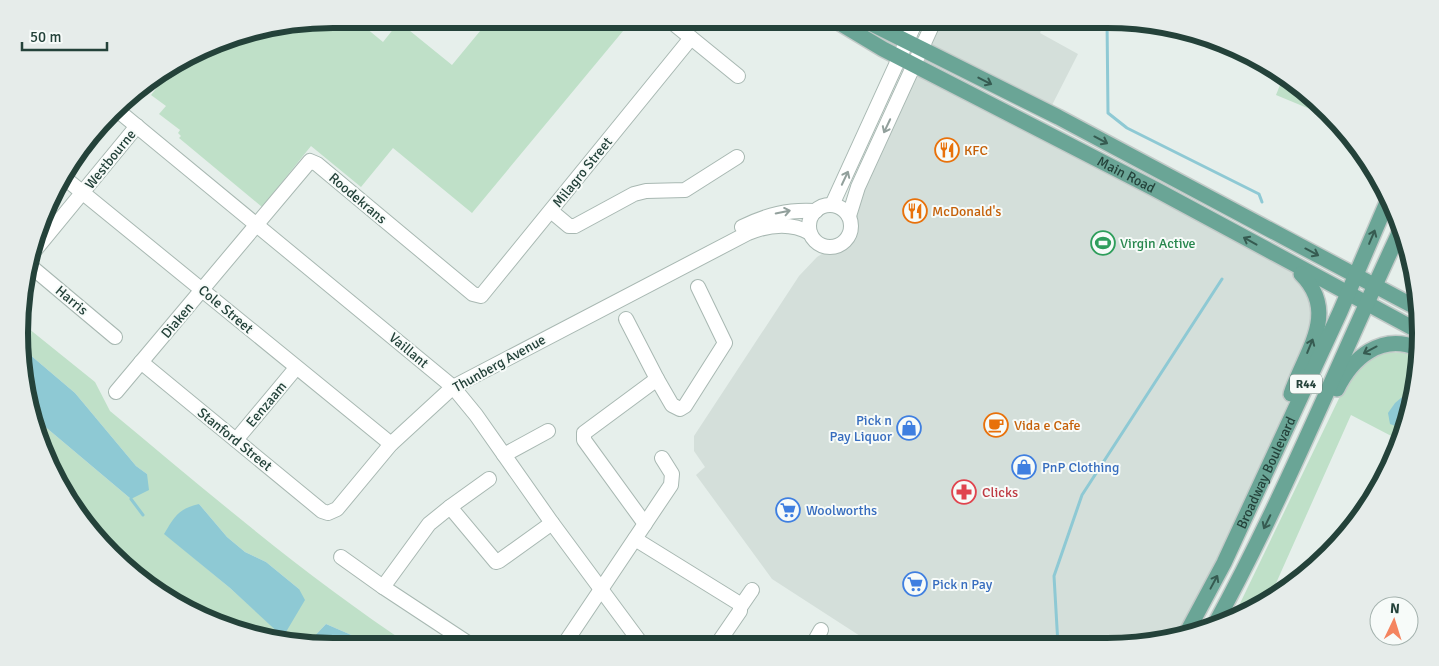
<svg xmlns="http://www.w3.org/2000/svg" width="1439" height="666" viewBox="0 0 1439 666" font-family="Signika,sans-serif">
  <rect width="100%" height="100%" fill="#e6efeb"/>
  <g fill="#d4dfda">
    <polygon points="936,19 1046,19 1040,33 1078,54 1049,111 923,49"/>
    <polygon points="916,65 1299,270 1317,326 1261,474 1184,635 1147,645 874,645 772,579 696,475 705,467 694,451 694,436 799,276 817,257 830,249 845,243 851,235 853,229 850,216"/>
  </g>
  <g fill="#bfe0c8" fill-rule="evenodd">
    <polygon points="333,19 355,19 383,42 399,22 452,65 490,19 633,19 472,213 393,148 361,187 311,146 262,207 179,138 181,136 178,133 180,130 159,114 166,106 151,95 170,71 232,36"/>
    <polygon points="1282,80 1328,111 1334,119 1276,95"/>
    <path d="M23 324 95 382 110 411C209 493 306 577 413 647H379L326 624 309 642 213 623 163 592 99 537 61 490 36 419 131 499 147 474 136 466 75 393 22 348ZM199 504 227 537 245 552 266 562 299 589 283 636 230 588 165 534Z"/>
    <polygon points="1383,352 1409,353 1416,355 1399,440 1351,415 1269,599 1232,620 1344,388 1363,362"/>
  </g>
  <g fill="#8ec9d4">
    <polygon points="22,348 75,393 136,466 147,474 149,490 131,499 36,419 21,374"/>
    <polygon points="1407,393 1408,394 1401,428 1390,424 1388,413 1395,403"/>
    <path d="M199 504 227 537 245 552 266 562 299 589 305 600 283 637 230 588 164 534C175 516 178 509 199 504Z"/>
    <polygon points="326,624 379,647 333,647 309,642"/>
  </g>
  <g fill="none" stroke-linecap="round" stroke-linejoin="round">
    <g stroke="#8ec9d4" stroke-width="3">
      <polyline points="1107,19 1108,113 1127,128 1259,194 1262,202"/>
      <polyline points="131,499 143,515"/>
      <polyline points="1058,645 1054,576 1082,495 1222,279"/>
    </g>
    <g stroke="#a8b8b2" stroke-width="16">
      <g id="minor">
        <polyline points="668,19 738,76"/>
        <polyline points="116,109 453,387 476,415 552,523 643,646"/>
        <polyline points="61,175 391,444"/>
        <circle cx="830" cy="226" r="21"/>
        <polyline points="832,205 917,19"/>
        <polyline points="551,211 569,226 575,226 634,194 646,191 685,190 737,157"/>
        <polyline points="849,216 858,187 935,19"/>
        <path d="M742 227C767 215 788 209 816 211"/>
        <polyline points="31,255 137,126"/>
        <polyline points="28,264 115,337"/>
        <polyline points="626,319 657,379"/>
        <path d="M141 362 322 511 328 513 337 509 391 444 453 387 748 233C768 225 791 222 810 233"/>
        <polyline points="116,392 310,161 317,164 473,294 481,296 691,38"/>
        <polyline points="236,440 296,368"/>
        <polyline points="504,455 548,431"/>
        <polyline points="450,507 489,479"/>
        <polyline points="645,524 584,440 584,433 657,379 672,405 680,409 685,406 725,343 698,287"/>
        <polyline points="635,539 740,604 740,611 716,646"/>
        <polyline points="341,557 383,587"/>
        <polyline points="741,606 752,590"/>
        <polyline points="563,646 671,485 672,474 662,458"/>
        <polyline points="812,646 821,630"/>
        <polyline points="474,647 383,587 429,524 450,507 496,562 499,561 552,523"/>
      </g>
    </g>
    <g stroke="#c2cac8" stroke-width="18">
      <g id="major">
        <path id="s1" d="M833 19 883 49 1155 189 1420 332"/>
        <polyline points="862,19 1058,117 1415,307"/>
        <path d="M1337 389C1352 358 1381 333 1417 348"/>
        <path d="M1291 394C1305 352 1340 313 1301 274"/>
        <path d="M1214 626C1284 498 1338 363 1400 231"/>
        <path id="s2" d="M1186 634 1224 563 1340 312 1388 200"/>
      </g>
    </g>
    <use href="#minor" stroke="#fff" stroke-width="14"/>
    <use href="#major" stroke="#6aa596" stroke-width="15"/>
  </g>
  <defs><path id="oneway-shaft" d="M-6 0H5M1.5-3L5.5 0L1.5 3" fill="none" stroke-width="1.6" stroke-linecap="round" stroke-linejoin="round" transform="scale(1.25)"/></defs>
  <g stroke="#365b51">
    <use href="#oneway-shaft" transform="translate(985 81) rotate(27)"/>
    <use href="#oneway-shaft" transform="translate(1101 140) rotate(28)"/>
    <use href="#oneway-shaft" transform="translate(1372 237) rotate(-67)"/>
    <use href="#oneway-shaft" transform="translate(1250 241) rotate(-151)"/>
    <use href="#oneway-shaft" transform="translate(1312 252) rotate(28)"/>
    <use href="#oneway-shaft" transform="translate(1310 346) rotate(-68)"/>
    <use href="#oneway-shaft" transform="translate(1370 350) rotate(152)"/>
    <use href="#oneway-shaft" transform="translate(1267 522) rotate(116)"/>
    <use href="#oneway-shaft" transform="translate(1214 582) rotate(-62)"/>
  </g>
  <g stroke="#92a09c">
    <use href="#oneway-shaft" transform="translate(887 126) rotate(115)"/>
    <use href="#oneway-shaft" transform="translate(845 178) rotate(-65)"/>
    <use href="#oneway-shaft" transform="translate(783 212) rotate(-11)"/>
  </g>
  <defs>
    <g id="restaurant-ring" transform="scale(1.25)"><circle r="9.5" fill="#f7fbf9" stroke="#e8710a" stroke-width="1.5"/><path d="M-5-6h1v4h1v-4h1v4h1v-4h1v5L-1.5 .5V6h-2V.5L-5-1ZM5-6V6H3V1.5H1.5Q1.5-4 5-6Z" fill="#e8710a"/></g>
    <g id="stadium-ring" transform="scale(1.25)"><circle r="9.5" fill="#f7fbf9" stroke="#2e9e5b" stroke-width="1.5"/><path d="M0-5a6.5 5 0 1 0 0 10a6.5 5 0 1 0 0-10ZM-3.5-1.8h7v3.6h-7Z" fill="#2e9e5b"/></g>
    <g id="cafe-ring" transform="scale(1.25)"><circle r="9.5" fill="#f7fbf9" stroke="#e8710a" stroke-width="1.5"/><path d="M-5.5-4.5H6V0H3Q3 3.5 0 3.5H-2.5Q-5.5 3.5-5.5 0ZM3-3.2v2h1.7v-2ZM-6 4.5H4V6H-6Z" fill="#e8710a"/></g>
    <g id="shop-ring" transform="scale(1.25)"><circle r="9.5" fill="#f7fbf9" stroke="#3f7fe0" stroke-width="1.5"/><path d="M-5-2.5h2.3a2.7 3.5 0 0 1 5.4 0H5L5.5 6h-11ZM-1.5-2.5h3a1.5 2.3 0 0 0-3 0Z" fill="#3f7fe0"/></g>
    <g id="pharmacy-ring" transform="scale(1.25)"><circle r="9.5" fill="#f7fbf9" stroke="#e0444e" stroke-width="1.5"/><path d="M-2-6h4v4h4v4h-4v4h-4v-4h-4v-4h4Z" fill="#e0444e"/></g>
    <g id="supermarket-ring" transform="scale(1.25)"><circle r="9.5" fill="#f7fbf9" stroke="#3f7fe0" stroke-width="1.5"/><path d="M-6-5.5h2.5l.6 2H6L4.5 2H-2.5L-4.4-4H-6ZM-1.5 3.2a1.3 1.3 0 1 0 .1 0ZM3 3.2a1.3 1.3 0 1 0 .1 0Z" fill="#3f7fe0"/></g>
  </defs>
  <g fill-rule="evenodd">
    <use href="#restaurant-ring" x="947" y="150"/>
    <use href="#restaurant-ring" x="915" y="211"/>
    <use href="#stadium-ring" x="1103" y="243"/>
    <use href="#cafe-ring" x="996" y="425"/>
    <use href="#shop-ring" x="909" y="428"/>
    <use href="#shop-ring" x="1024" y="467"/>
    <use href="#pharmacy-ring" x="964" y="492"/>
    <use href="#supermarket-ring" x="788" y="510"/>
    <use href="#supermarket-ring" x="915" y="584"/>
  </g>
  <g text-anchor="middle" stroke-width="4" stroke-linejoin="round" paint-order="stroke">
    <rect fill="#f7fbf9" stroke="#637a73" stroke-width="1" x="1290" y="374.5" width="32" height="19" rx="4"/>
    <g font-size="12" font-weight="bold" fill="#24423a">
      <text x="1306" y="388">R44</text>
    </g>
    <g font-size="14" fill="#c56008" stroke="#f7fbf9" text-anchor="start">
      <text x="964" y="155">KFC</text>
      <text x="932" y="216">McDonald's</text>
      <text x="1014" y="430">Vida e Cafe</text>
    </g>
    <g font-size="14" fill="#24423a" stroke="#f7fbf9">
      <text transform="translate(110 159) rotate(-51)" y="5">Westbourne</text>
      <text transform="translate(582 172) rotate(-51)" y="5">Milagro Street</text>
      <text dy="5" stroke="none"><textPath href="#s1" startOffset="332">Main Road</textPath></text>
      <text transform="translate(358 198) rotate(40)" y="5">Roodekrans</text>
      <text transform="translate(72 300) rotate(40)" y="5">Harris</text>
      <text transform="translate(226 309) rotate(40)" y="5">Cole Street</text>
      <text transform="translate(177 320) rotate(-50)" y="5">Diaken</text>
      <text transform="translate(409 350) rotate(40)" y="5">Vaillant</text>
      <text transform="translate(499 363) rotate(-29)" y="5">Thunberg Avenue</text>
      <text transform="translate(266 404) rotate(-50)" y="5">Eenzaam</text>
      <text transform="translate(235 439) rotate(39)" y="5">Stanford Street</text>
      <text dy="5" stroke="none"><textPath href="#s2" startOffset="180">Broadway Boulevard</textPath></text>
    </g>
    <g font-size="14" fill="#27864d" stroke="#f7fbf9" text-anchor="start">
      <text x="1120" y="248">Virgin Active</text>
    </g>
    <g font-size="14" fill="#366cbe" stroke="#f7fbf9" text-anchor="start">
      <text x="892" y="425" text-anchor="end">Pick n<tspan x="892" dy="16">Pay Liquor</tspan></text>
      <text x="1042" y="472">PnP Clothing</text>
      <text x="806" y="515">Woolworths</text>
      <text x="932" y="589">Pick n Pay</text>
    </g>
    <g font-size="14" fill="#be3a42" stroke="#f7fbf9" text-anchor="start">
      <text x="982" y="497">Clicks</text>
    </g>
  </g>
  <path d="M0 0H1439V666H0ZM333 28H1107A305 305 0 0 1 1412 333V333A305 305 0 0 1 1107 638H333A305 305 0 0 1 28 333V333A305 305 0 0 1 333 28Z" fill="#e6ecea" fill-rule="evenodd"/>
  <path fill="none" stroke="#24423a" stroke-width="6" d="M333 28H1107A305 305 0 0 1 1412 333V333A305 305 0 0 1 1107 638H333A305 305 0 0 1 28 333V333A305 305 0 0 1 333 28Z"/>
  <g transform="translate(1394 621) rotate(4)"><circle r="24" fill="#f7fbf9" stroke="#a3b1ad"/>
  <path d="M0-4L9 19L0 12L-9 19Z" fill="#f4845f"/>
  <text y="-8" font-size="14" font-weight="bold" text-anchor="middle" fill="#24423a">N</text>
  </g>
  <path d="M22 42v8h85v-8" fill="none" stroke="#24423a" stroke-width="2.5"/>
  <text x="30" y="42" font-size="15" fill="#24423a" stroke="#f7fbf9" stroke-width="4" paint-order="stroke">50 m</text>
</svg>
